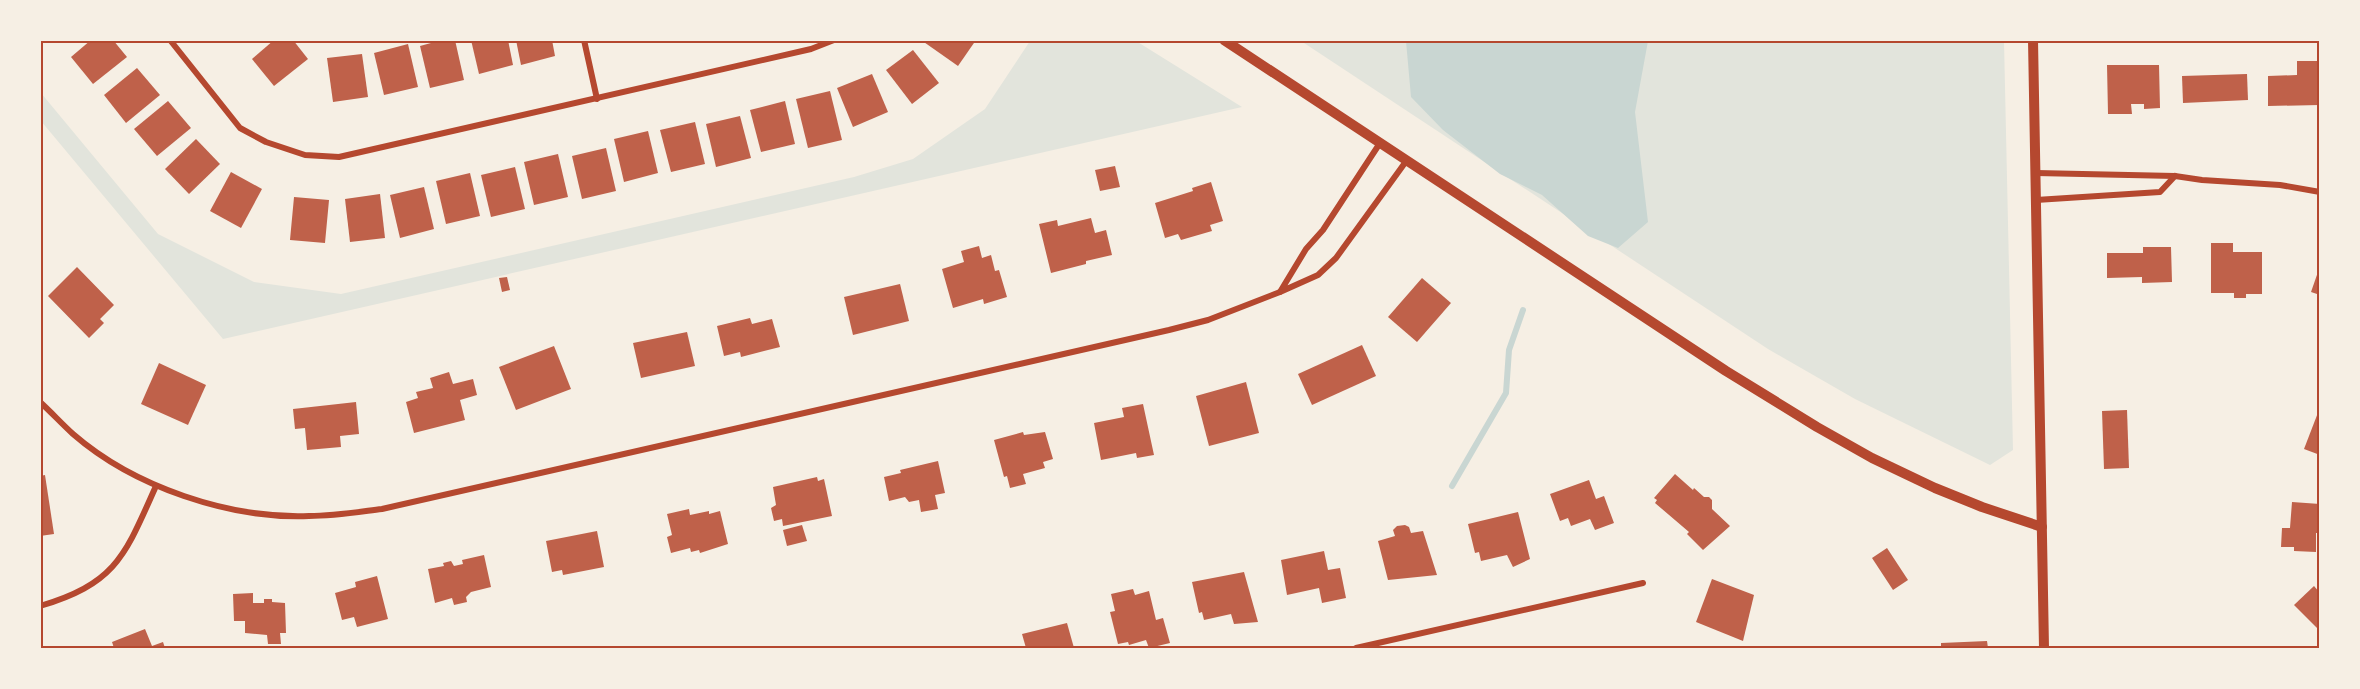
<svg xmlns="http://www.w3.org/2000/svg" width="2360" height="689" viewBox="0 0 2360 689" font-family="Ubuntu,sans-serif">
  <rect width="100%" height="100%" fill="#f6efe4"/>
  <g fill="#e2e4dc">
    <polygon points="1030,41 1136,41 1242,107 223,339 41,121 41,93 158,234 254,282 341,294 854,177 913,159 985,109"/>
    <polygon points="1301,41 2004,41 2013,450 1990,465 1855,399 1768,349"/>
  </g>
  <polygon fill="#c9d6d2" points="1406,41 1648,41 1635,112 1648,222 1618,248 1588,236 1542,195 1500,174 1443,130 1411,97"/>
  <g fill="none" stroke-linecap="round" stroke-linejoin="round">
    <polyline stroke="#c9d6d2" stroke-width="6" points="1452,486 1506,393 1509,350 1523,310"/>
  </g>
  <g fill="#bf614a">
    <polygon points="91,40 113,40 127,57 93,84 71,57"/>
    <polygon points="274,40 293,40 308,59 274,86 252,59"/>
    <polygon points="442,40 455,40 464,80 430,88 420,46"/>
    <polygon points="471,40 508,40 513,65 479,74"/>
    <polygon points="516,40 552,40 555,56 521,65"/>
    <polygon points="921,40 976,40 958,66"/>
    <polygon points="408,44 418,87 384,95 374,53"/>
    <polygon points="913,50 939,83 912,104 886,70"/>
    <polygon points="362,54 368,97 333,102 327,58"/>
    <polygon points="2297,61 2320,61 2319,105 2268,106 2268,76 2297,75"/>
    <polygon points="2107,65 2159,65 2160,108 2144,109 2144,104 2131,104 2132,114 2108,114"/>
    <polygon points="137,68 160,95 126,123 104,95"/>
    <polygon points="872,74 888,112 853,127 837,88"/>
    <polygon points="2247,74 2248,100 2183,103 2182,76"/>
    <polygon points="830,91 842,140 808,148 796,99"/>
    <polygon points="168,101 191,128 157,156 134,129"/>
    <polygon points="785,101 795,144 761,152 750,110"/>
    <polygon points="740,116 751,158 716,167 706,124"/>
    <polygon points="695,122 705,164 671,172 660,130"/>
    <polygon points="648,131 658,173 624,182 614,139"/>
    <polygon points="196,139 220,164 189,194 165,169"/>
    <polygon points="606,148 616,191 582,199 572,156"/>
    <polygon points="558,154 568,197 534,205 524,162"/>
    <polygon points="1115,166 1120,187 1100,191 1095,170"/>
    <polygon points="515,167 525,209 491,217 481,175"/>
    <polygon points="231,172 262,189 241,228 210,211"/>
    <polygon points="470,173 480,216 446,224 436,181"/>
    <polygon points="1211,182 1223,221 1210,225 1212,231 1181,240 1178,234 1165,238 1155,203 1193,191 1192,188"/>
    <polygon points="424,187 434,229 400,238 390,195"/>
    <polygon points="380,194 385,238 350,242 345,199"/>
    <polygon points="294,197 329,200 325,243 290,240"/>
    <polygon points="1091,218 1095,233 1106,230 1112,255 1086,261 1086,264 1051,273 1039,224 1057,220 1058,226"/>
    <polygon points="2211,243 2233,243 2233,252 2262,252 2262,294 2246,294 2246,298 2234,298 2234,293 2211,293"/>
    <polygon points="979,246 982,258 991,255 995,271 999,270 1007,297 984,304 983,299 953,308 942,269 964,262 961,251"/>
    <polygon points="2143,247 2171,247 2172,282 2142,283 2142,277 2107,278 2107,253 2143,253"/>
    <polygon points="77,267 114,305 100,319 104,323 89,338 48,296"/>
    <polygon points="2319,269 2320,270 2320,295 2311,292"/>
    <polygon points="507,277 510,290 502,292 499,278"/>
    <polygon points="1422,278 1451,303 1417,342 1388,317"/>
    <polygon points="900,284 909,321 853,335 844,297"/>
    <polygon points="750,318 752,324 772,319 780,347 741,357 740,352 724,356 717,326"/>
    <polygon points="687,332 695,366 641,378 633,343"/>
    <polygon points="1362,345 1376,376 1312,405 1298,374"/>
    <polygon points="554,346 571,389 516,410 499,367"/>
    <polygon points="159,363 206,385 188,425 141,404"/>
    <polygon points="449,372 453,384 473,379 477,395 460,400 465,420 414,433 406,402 418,398 416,392 433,388 430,378"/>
    <polygon points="1246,382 1259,433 1209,446 1196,396"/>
    <polygon points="356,402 359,434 340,436 341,447 307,450 305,428 295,429 293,409"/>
    <polygon points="1143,404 1154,455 1137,458 1136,453 1101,460 1094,423 1124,417 1122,408"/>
    <polygon points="2127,410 2129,468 2104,469 2102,411"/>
    <polygon points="2319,410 2320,410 2320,455 2304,449"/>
    <polygon points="1023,432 1024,435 1045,432 1053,459 1043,462 1045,468 1023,474 1026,484 1010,488 1007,476 1004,477 994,440"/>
    <polygon points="938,461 945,493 935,495 938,509 921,512 919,500 909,502 905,497 889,501 884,477 901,473 900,470"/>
    <polygon points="1675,474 1693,490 1694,488 1704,497 1709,497 1712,500 1712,509 1730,526 1703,550 1687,534 1689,532 1655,503 1657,500 1654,498"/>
    <polygon points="45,475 54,534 40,536 40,476"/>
    <polygon points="817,477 818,481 824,479 832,516 783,526 782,519 774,521 771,508 776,505 773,487"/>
    <polygon points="1589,480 1596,499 1604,496 1614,523 1595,530 1590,519 1571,526 1568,518 1560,521 1550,494"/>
    <polygon points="2292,502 2320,504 2320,533 2316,533 2316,552 2294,551 2294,547 2281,547 2282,528 2290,528"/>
    <polygon points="689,509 690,515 709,511 709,514 720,511 728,544 700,553 699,550 691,552 690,548 671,553 667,537 672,535 667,514"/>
    <polygon points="1518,512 1530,559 1513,567 1507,555 1481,561 1479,552 1475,553 1468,524"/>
    <polygon points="802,525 807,541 787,546 783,530"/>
    <polygon points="1405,525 1409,527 1411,533 1423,531 1437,575 1388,580 1378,541 1395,536 1393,530 1397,526"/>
    <polygon points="597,531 604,567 563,575 562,570 552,572 546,541"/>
    <polygon points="1887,548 1908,580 1893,590 1872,558"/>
    <polygon points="1324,551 1328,570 1340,568 1346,598 1322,603 1319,588 1287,595 1281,560"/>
    <polygon points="484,555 491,587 471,592 466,597 467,602 454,605 452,598 435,603 428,569 444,566 443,563 451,561 454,566 463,564 462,560"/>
    <polygon points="1244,572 1258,622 1234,624 1231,614 1204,620 1202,612 1199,613 1192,582"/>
    <polygon points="377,576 388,619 357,627 354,617 342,620 335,593 356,587 355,582"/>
    <polygon points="1712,579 1754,595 1743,641 1696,622"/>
    <polygon points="2314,586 2320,593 2320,631 2294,605"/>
    <polygon points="1133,589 1135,595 1149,591 1156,620 1163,618 1170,643 1149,648 1146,640 1129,645 1128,642 1118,644 1110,612 1115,611 1111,594"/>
    <polygon points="253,593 253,603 264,603 264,599 272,599 272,602 285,603 286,633 280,633 281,644 268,644 267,635 245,633 245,621 234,621 233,594"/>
    <polygon points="1067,623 1074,648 1026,648 1022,634"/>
    <polygon points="145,629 152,646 163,642 165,648 114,648 112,642"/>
    <polygon points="1987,641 1988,648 1941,648 1941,643"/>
  </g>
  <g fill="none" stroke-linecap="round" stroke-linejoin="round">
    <g stroke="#b5482f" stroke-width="6">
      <polyline points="170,40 240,128 266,142 305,155 339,157 811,49 834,40"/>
      <polyline points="584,40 597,99"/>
      <polyline points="1380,143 1323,230 1306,249 1280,292 1318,275 1336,258 1407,160"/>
      <polyline points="2036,173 2175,176 2202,180 2280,185 2320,192"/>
      <polyline points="2036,200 2160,192 2175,176"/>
      <path d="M40 402C51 412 62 424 73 434 134 487 229 519 309 516 334 516 358 512 382 509L1169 330 1208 320 1280 292"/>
      <path d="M40 606C117 583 125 555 156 486"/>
      <polyline points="1356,648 1643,583"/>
    </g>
    <g stroke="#b5482f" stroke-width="10">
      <polyline points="1224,40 1726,371 1817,427 1872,458 1935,488 1982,507 2042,527"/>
      <polyline points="2033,40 2044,648"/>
    </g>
  </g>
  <rect width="2360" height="689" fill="none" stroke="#f6efe4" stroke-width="84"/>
  <rect x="42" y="42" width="2276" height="605" fill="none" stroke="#b5482f" stroke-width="2"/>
</svg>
